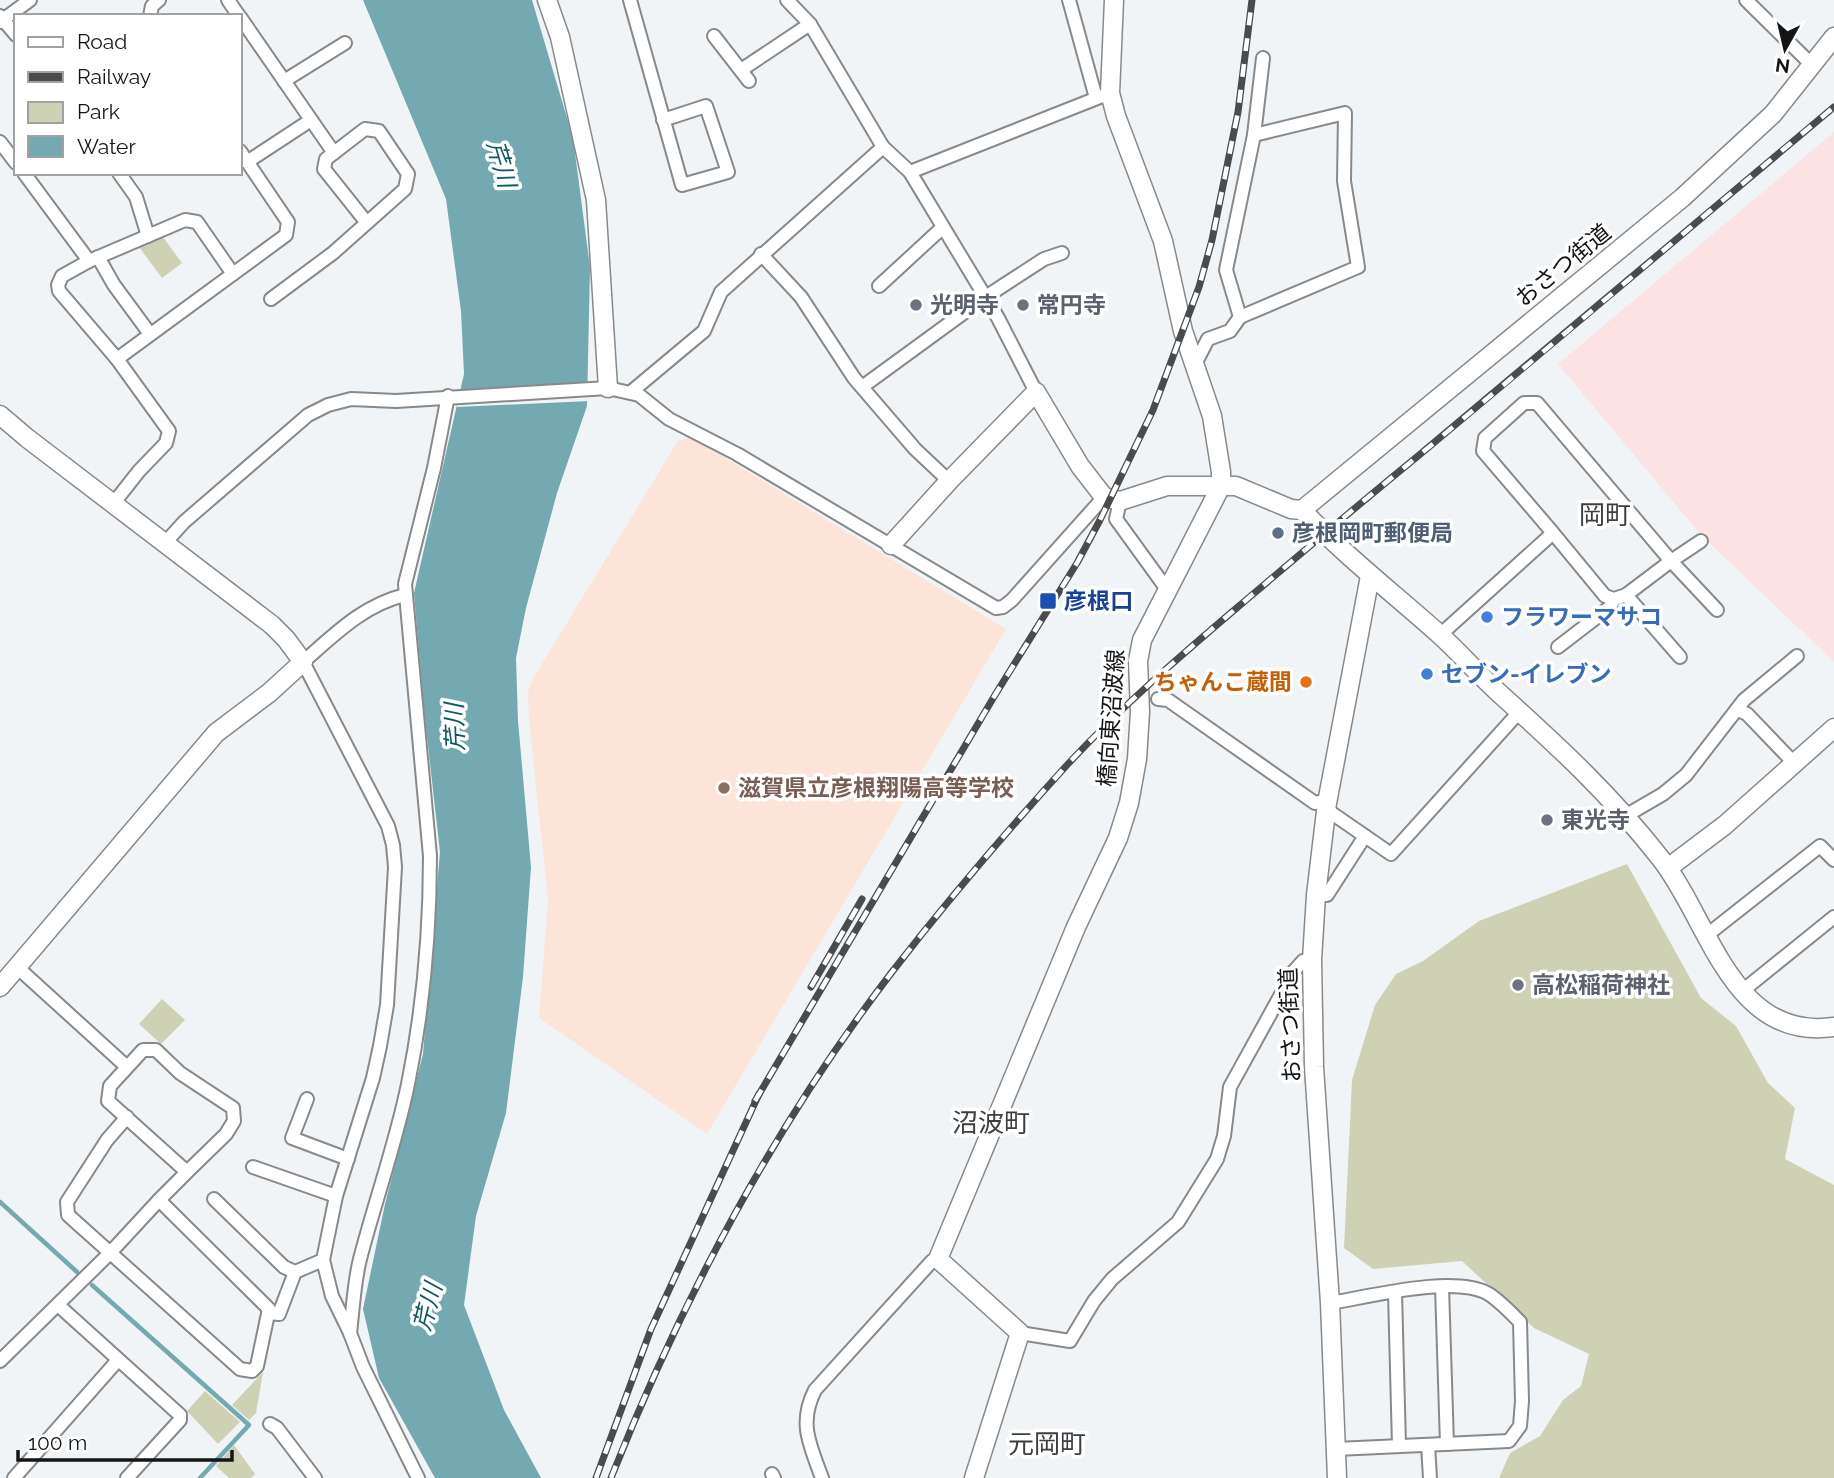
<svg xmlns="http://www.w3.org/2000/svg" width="1834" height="1478" viewBox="0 0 1834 1478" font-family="Raleway,'Noto Sans JP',sans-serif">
  <rect width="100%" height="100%" fill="#f1f4f6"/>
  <polygon fill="#fde2e4" points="1834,132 1834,662 1700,534 1558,364"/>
  <polygon fill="#fce4d9" points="691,437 1006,629 707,1134 539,1018 548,900 529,720 528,692 532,680 678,441"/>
  <g fill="#cfd1b5">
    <polygon points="163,237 182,263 162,278 139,247"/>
    <polygon points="1627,864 1701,998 1736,1026 1768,1083 1795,1108 1785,1159 1834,1185 1834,1478 1499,1478 1510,1453 1540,1436 1563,1400 1581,1386 1589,1354 1534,1328 1462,1261 1373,1269 1344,1248 1352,1080 1375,1005 1396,974 1423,961 1479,921"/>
    <polygon points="162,999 185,1020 161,1044 139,1024"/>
    <polygon points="263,1372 256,1413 249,1420 232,1405"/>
    <polygon points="205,1391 240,1422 218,1444 187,1411"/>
    <polygon points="234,1445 255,1474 251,1478 229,1478 216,1466"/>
  </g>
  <polygon fill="#74a9b1" points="363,0 532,0 573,138 590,267 587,406 557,493 526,608 516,658 518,721 531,867 523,977 506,1113 476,1216 464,1305 504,1410 541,1478 435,1478 379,1378 363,1309 385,1204 423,1054 440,852 424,710 414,593 464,374 461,311 446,199"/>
  <polygon fill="#f1f4f6" points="591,385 590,401 457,407 459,391"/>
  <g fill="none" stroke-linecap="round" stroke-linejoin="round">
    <g stroke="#74a9b1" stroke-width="4.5">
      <polyline points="0,1202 77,1272"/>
      <polyline points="92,1285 249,1425 200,1478"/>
    </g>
    <g stroke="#87898b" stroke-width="16">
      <g id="street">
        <polyline points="228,0 239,16"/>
        <polyline points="630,0 682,185 728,172 706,106 663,120"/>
        <polyline points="787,0 810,24 883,147 910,172 998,318 1036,392"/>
        <polyline points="1069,0 1096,98"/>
        <polyline points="1746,0 1812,65"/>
        <polyline points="0,16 16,35"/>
        <polyline points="150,16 152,6 159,0"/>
        <polyline points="240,17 334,153"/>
        <polyline points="0,22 30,0"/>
        <polyline points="714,36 749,81"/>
        <polyline points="741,70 810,24"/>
        <polyline points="284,81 345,43"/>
        <polyline points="0,142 16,163"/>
        <polyline points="247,162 311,120"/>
        <polyline points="910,172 1110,93"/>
        <polyline points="24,173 89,261"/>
        <polyline points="119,173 136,197 148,236"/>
        <polyline points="761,254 801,297 854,378 915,449 949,481"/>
        <polyline points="98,257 114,285 150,334"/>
        <polyline points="879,286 942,228"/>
        <polyline points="271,299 333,253 405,189 408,174 379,131 365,129 326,159 324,169 367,223"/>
        <polyline points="1240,317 1358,267 1344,181 1345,113 1254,135"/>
        <polyline points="117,359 286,235 288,222 240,151"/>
        <polyline points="1195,364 1208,339 1230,331 1240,317 1226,270 1254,135 1263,58"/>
        <polyline points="862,387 984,298 1044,259 1062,253"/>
        <polyline points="631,392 704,331 721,292 883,147"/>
        <polyline points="1120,501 1116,519 1166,588"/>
        <polyline points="113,504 139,471 166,443 169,431 117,359 59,291 58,285 62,276 89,261 185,220 197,222 233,274"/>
        <polyline points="1701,541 1671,561 1717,610"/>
        <polyline points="165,543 184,522 308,415 328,405 351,399 396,401 608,388 639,395 669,419 737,454 996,608 1003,607 1012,600 1104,497"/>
        <path d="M405 595C363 605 334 635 303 662L388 826 393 845 395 867 387 1005 380 1046 373 1078 336 1196 323 1260 332 1296 350 1333 363 1367 418 1478"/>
        <polyline points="1626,595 1680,657"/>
        <polyline points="1440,635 1553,533 1483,451 1485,438 1524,403 1537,403 1671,561 1626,595 1614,599 1605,596 1553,533"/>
        <polyline points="1558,647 1610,607 1614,599"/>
        <polyline points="1158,699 1168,700 1315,803 1319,802 1333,814 1391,854 1520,711"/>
        <polyline points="1738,710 1747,714 1795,764"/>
        <polyline points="1627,815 1663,794 1686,775 1744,700 1797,656"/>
        <polyline points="1316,895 1327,895 1365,836"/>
        <polyline points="1707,935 1820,846 1834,860"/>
        <polyline points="17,967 127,1067"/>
        <polyline points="1741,992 1834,917"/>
        <polyline points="307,1099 292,1138 348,1159"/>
        <polyline points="253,1167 336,1196"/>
        <polyline points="214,1199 284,1267 295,1272"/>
        <polyline points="159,1200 187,1172 108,1101 110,1086 143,1050 156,1050 180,1073 233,1108 234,1121 226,1134 187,1172"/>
        <polyline points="1442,1287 1447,1444"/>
        <polyline points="1395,1292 1399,1446"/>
        <path d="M1330 1303C1368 1297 1452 1275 1487 1293 1499 1300 1510 1312 1520 1322L1522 1401 1520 1426 1509 1441 1336 1449"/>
        <polyline points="58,1305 180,1415 180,1420 127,1478"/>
        <polyline points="268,1313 279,1314 295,1272 323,1260"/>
        <path d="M350 1333C353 1308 354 1283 360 1259 375 1201 396 1143 408 1084 423 1010 430 932 430 856L405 584 434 468 448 396"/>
        <polyline points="1020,1333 1070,1341 1094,1301 1112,1279 1178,1222 1217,1159 1224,1136 1230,1087 1294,971 1303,961 1312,960"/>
        <polyline points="0,1361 110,1253 159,1200 269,1309 257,1366 252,1371 240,1369 68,1215 67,1202 107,1140 127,1117"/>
        <polyline points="270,1424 277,1428 315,1478"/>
        <polyline points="1428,1445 1430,1478"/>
        <polyline points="772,1474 774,1478"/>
        <polyline points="14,1478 118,1360"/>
        <path d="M822 1478C810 1445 798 1423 815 1390L932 1261 938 1259"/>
      </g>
    </g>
    <g stroke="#87898b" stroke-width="21">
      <g id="secondary">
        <polyline points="547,0 560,37 596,200 608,388"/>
        <polyline points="0,415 27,438 272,625 286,639 303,662 269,693 216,733 0,987"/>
        <polyline points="1302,510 1682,198 1773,114 1834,37"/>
        <path d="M891 545 949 481 1036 392 1080 466 1104 497 1120 501 1167 486H1236L1291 509 1302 510C1344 555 1392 592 1439 634 1460 653 1478 674 1499 693 1559 747 1611 795 1661 859 1710 921 1732 1042 1834 1027"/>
        <polyline points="1668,868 1725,825 1834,728"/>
        <polyline points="974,1478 1020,1333 938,1259 1076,927 1118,838 1129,803 1137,759 1140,712 1138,661 1142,640 1221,486 1221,472 1212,416 1183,331 1163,241 1116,116 1110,93 1114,0"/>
        <polyline points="1337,1478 1330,1303 1314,1067 1312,960 1316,895 1327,803 1370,576"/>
      </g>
    </g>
    <use href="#street" stroke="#fff" stroke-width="12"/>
    <use href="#secondary" stroke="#fff" stroke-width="18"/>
    <g stroke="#4a4b4c" stroke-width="7">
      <g id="rail">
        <polyline points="811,987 862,899"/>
        <polyline points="755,1101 995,695 1077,563 1100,520 1153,410 1199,287 1212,240 1238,112 1252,0"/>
        <polyline points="596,1478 651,1329 759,1094"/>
        <path d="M611 1478C682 1299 774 1126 892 972 947 901 1006 832 1067 765 1120 708 1179 657 1239 606 1298 556 1358 505 1418 456 1557 341 1695 223 1834 107"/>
      </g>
    </g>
    <use href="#rail" stroke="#fff" stroke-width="4.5" stroke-dasharray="13" stroke-linecap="butt"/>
  </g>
  <g fill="#6b7280" stroke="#fff" stroke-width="2.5">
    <circle cx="916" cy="305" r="7"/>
    <circle cx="1023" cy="305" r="7"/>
    <circle cx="1547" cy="820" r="7"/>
    <circle cx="1518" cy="985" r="7"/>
  </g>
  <circle fill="#5c6f8a" stroke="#fff" stroke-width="2.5" cx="1278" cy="533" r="7"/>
  <rect fill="#1a4fb4" stroke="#fff" stroke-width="2.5" x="1039" y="592" width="18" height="18" rx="3.5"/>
  <g fill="#3f7fe0" stroke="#fff" stroke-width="2.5">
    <circle cx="1487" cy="617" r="7"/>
    <circle cx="1427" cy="674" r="7"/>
  </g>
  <circle fill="#e8710a" stroke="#fff" stroke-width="2.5" cx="1306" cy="682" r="7"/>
  <circle fill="#8d6e63" stroke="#fff" stroke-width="2.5" cx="724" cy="788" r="7"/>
  <g text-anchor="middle" stroke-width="7" stroke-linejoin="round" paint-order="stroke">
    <g font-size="23" fill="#141516" stroke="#fff">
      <text transform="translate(1563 265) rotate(-39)" y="8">おさつ街道</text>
      <text transform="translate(1111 718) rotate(-86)" y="8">橋向東沼波線</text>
      <text transform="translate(1290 1025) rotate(-92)" y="8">おさつ街道</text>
    </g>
    <g font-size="23" font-weight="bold" fill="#5b616d" stroke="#fff" text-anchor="start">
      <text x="930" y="313">光明寺</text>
      <text x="1037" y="313">常円寺</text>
      <text x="1561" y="828">東光寺</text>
      <text x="1532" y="993">高松稲荷神社</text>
    </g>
    <g font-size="23" font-weight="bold" fill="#4e5e75" stroke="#fff" text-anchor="start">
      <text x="1292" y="541">彦根岡町郵便局</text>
    </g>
    <g font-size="23" font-weight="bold" fill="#164399" stroke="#fff" text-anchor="start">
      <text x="1064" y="609">彦根口</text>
    </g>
    <g font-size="23" font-weight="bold" fill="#366cbe" stroke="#fff" text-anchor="start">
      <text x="1501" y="625">フラワーマサコ</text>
      <text x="1441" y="682">セブン-イレブン</text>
    </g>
    <g font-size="23" font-weight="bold" fill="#c56008" stroke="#fff" text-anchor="end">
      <text x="1292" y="690">ちゃんこ蔵間</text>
    </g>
    <g font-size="23" font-weight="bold" fill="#785e54" stroke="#fff" text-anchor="start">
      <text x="738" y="796">滋賀県立彦根翔陽高等学校</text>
    </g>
    <g font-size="24" font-style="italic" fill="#0b5962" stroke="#fff">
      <text transform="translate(501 164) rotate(74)" y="8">芹川</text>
      <text transform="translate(455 727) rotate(-92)" y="8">芹川</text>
      <text transform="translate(428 1307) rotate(-75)" y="8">芹川</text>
    </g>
    <g font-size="26" fill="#3c3e40" stroke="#fff">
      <text x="1605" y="524">岡町</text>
      <text x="991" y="1132">沼波町</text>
      <text x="1047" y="1453">元岡町</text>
    </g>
  </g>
  <rect x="14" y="14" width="228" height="161" fill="#ffffff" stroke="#a1a1a2" stroke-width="2"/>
  <rect x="28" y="37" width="35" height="10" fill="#ffffff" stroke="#a1a1a2" stroke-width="2"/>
  <text x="77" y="49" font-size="21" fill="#141516">Road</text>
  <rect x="28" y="72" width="35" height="10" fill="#4a4b4c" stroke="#a1a1a2" stroke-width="2"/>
  <text x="77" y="84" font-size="21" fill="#141516">Railway</text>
  <rect x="28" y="102" width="35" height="21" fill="#cfd1b5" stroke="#a1a1a2" stroke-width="2"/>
  <text x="77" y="119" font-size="21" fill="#141516">Park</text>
  <rect x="28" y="136" width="35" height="21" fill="#74a9b1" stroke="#a1a1a2" stroke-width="2"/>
  <text x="77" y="154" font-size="21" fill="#141516">Water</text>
  <g transform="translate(1785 49) rotate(188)" stroke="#ffffff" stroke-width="5" paint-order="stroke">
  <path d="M0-5L12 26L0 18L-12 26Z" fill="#141516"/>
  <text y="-10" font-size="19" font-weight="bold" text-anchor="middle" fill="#141516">N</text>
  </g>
  <path d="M18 1450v10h214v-10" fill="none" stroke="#141516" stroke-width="3.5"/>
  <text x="28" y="1450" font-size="21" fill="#141516" stroke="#ffffff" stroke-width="5" paint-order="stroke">100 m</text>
</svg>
